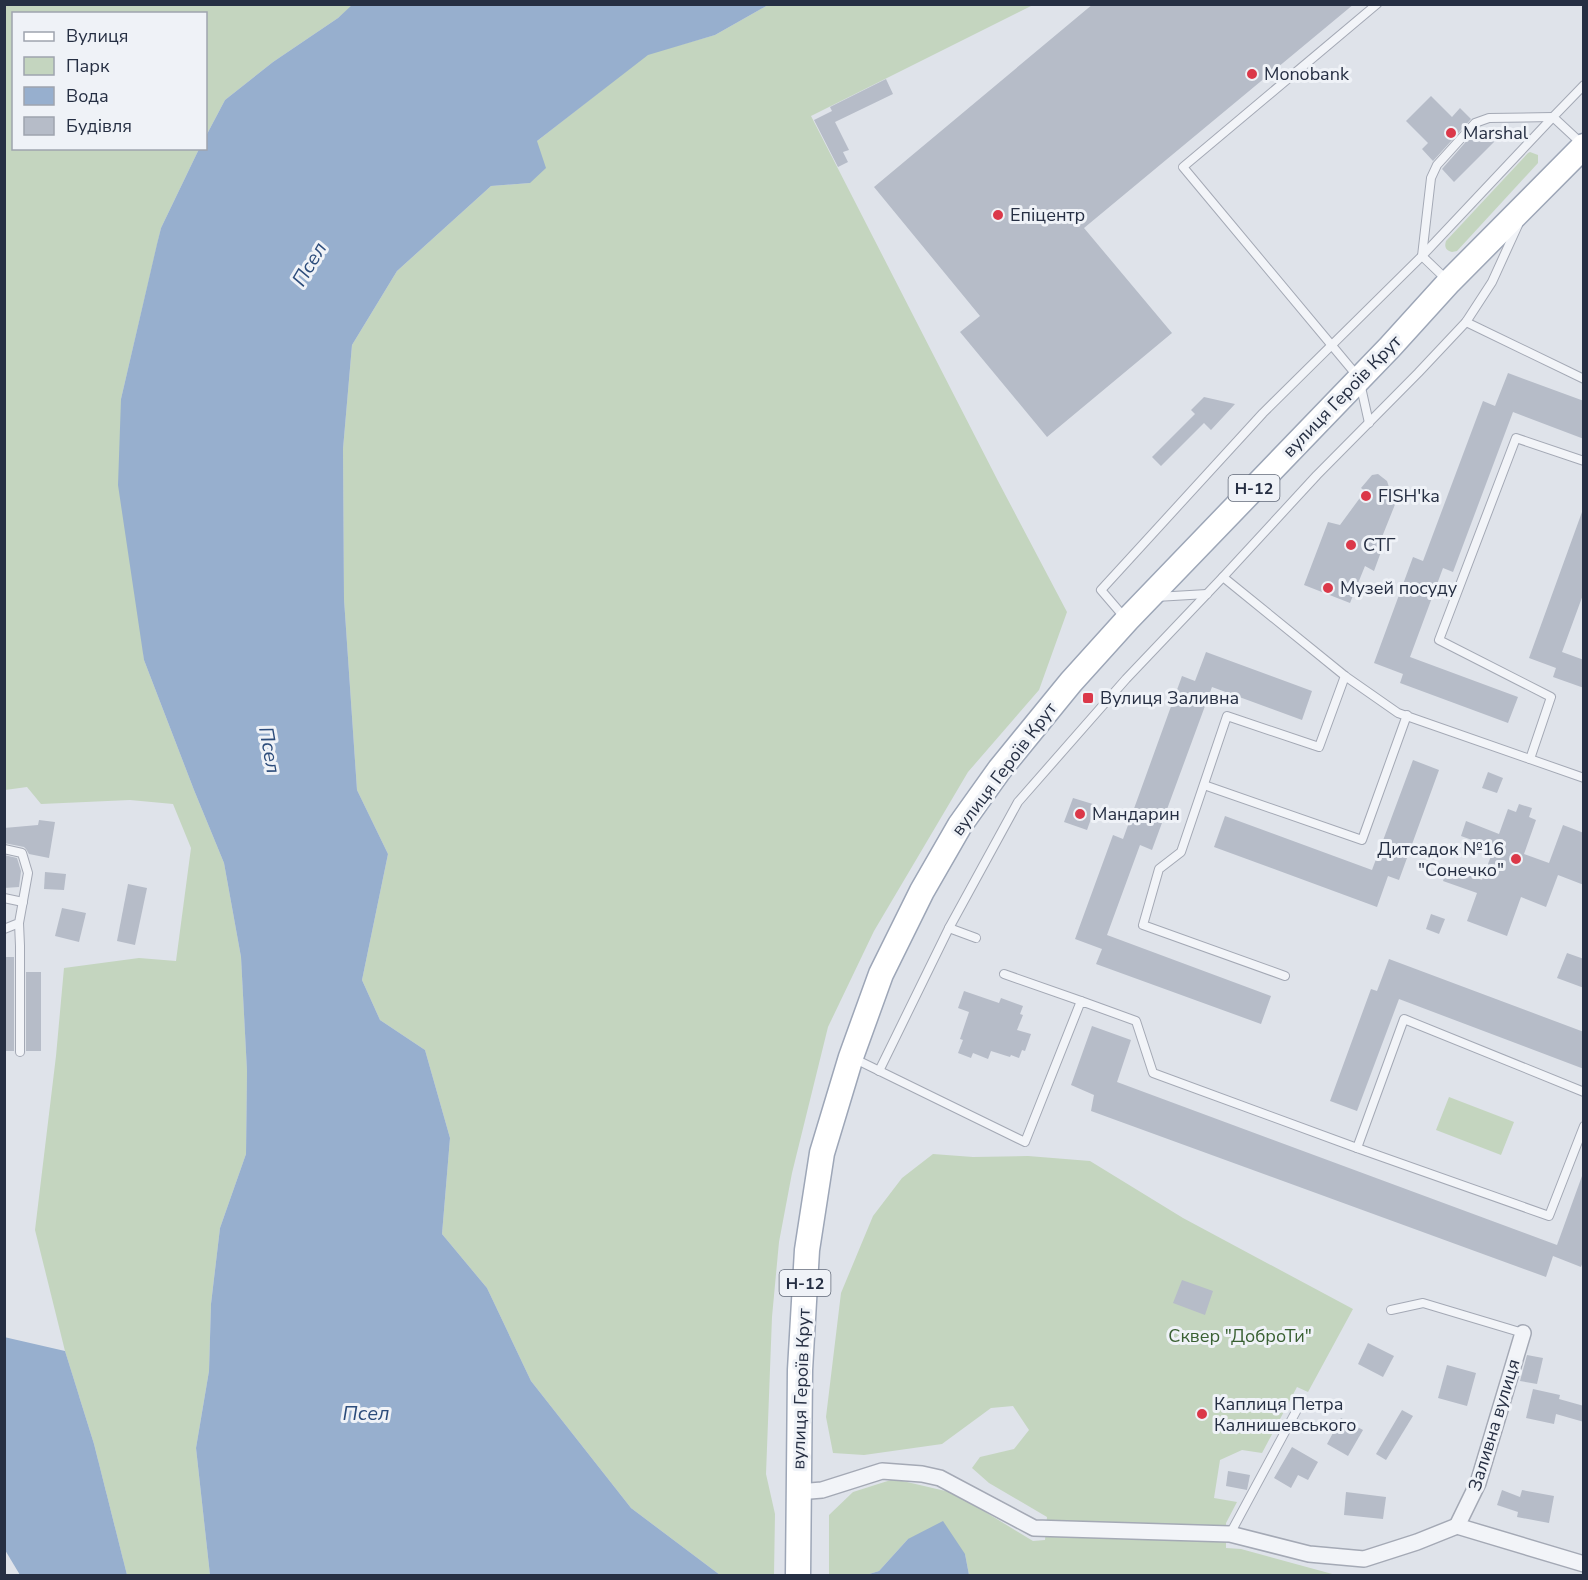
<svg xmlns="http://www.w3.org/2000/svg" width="1588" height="1580" viewBox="0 0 1588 1580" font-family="'Nunito Sans',sans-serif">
  <rect width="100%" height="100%" fill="#dfe3ea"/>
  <g fill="#c4d5bf">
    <polygon points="4,5 353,5 338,18 273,62 225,100 206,136 206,14 14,14 14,148 199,149 161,228 121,399 144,660 194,790 224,863 241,957 247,1071 246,1154 220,1228 211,1304 209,1371 196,1448 210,1575 127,1575 94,1444 65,1351 35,1230 56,1056 64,968 139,958 176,961 191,848 173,804 130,800 41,804 27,787 5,790"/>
    <polygon points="768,5 1033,5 811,116 998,481 1067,612 1039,690 968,772 874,931 828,1027 792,1173 779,1242 772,1317 766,1474 775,1514 774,1575 720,1575 631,1508 531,1381 487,1288 442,1234 450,1138 425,1050 380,1020 362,980 388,854 357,790 344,599 343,449 352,345 397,271 491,186 530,183 537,141 648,54 715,35"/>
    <path d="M1530 152 1538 155V163L1457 251 1452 252C1446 251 1444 247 1446 241L1528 153Z"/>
    <polygon points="1449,1097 1514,1122 1501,1155 1436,1130"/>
    <polygon points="933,1154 973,1157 1028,1156 1090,1161 1183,1218 1353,1309 1308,1392 1297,1387 1262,1453 1242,1450 1220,1460 1214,1498 1237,1502 1226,1523 1226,1548 1241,1549 1336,1575 969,1575 965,1554 908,1539 879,1571 866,1575 829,1575 829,1515 853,1492 894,1479 954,1493 1033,1541 1045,1540 1047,1517 989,1483 972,1468 980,1457 1014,1449 1029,1430 1013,1406 991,1408 942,1444 864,1455 833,1453 826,1417 841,1293 873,1216 902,1178"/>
  </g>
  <g fill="#97afce">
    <polygon points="353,4 768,5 715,35 648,55 537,141 546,168 530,183 491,186 397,271 352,345 343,449 344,599 357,790 388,854 362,980 380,1020 425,1050 450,1138 442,1234 487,1288 531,1381 631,1508 720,1575 210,1575 196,1448 209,1371 211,1304 220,1228 246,1154 247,1071 241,957 224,863 194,790 144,660 118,485 121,399 157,244 161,228 199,149 206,148 206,136 225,100 273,62 338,18"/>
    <polygon points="4,1337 65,1351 94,1444 127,1575 20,1575 5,1550"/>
    <polygon points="943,1521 965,1554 969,1575 866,1575 879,1571 908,1539"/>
  </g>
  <g fill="#b6bcc8">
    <polygon points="1093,4 1354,4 1084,228 1172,333 1047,437 960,332 980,316 874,187"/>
    <polygon points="886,79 893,94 835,122 849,150 843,152 848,162 838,167 814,120 832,111 830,107"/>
    <polygon points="1431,96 1452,117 1460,108 1471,119 1433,161 1422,149 1428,143 1406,121"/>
    <polygon points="1478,128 1480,128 1494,142 1454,182 1442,169"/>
    <polygon points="1508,373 1584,401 1584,439 1513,412 1453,572 1443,568 1410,657 1518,697 1508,723 1400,683 1403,674 1374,663 1413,557 1423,561 1483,401 1495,406"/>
    <polygon points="1204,397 1235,404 1211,430 1204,423 1161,466 1152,457 1195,414 1191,410"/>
    <polygon points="1378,474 1387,481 1389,487 1398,497 1382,537 1386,538 1374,571 1365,566 1350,603 1304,585 1328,522 1340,525 1365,491 1361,488 1372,475"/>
    <polygon points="1582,512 1584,512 1584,592 1562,652 1584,660 1584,688 1553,677 1556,668 1529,658"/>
    <polygon points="1206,652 1312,691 1302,720 1212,687 1152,850 1140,845 1107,935 1271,996 1261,1024 1096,964 1102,949 1075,939 1113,835 1123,839 1182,676 1195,681"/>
    <polygon points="1413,760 1439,770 1399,880 1388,876 1377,907 1214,847 1225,816 1372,870"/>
    <polygon points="1488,772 1503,778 1497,793 1482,788"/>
    <polygon points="1073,798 1096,805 1087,830 1064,822"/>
    <polygon points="1519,804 1532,808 1529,817 1536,820 1524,854 1549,863 1563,825 1584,833 1584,885 1558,875 1546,907 1521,897 1507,936 1467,921 1477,893 1443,881 1448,868 1482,880 1494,848 1461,836 1466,821 1499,834 1508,809 1516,812"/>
    <polygon points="39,820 55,822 49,858 29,854 26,849 24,847 4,843 4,828 38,825"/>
    <polygon points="4,855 17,858 21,871 19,887 4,888"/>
    <polygon points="45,872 66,874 64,890 44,889"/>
    <polygon points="128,884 147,888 135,945 117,941"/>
    <polygon points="62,908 86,913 79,942 55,936"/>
    <polygon points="1431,914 1445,919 1439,934 1426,929"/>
    <polygon points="1567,953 1584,959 1584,988 1557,978"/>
    <rect x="4" y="957" width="10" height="94"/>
    <polygon points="1389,959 1584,1032 1584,1069 1399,999 1357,1111 1330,1101 1371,989 1377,991"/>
    <rect x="26" y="972" width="15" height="79"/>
    <polygon points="964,991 999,1003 1001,998 1023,1006 1020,1014 1023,1015 1017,1030 1031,1034 1025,1051 1022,1050 1019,1058 1011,1055 1010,1057 991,1051 988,1059 973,1053 971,1058 958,1053 963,1040 960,1039 969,1012 958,1008"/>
    <polygon points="1092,1026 1131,1040 1117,1082 1557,1245 1582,1176 1584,1176 1584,1259 1581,1267 1553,1256 1546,1277 1091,1111 1094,1095 1071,1085"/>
    <polygon points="1182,1280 1213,1291 1205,1315 1173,1303"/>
    <polygon points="1368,1343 1394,1356 1383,1377 1358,1364"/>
    <polygon points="1527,1355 1543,1358 1537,1384 1520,1381"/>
    <polygon points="1447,1365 1476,1373 1467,1406 1438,1398"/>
    <polygon points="1533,1389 1560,1395 1559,1399 1584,1406 1584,1422 1556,1414 1554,1424 1526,1418"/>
    <polygon points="1402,1410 1413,1416 1386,1460 1376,1454"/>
    <polygon points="1341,1418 1363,1430 1348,1456 1327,1444"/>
    <polygon points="1292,1447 1318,1462 1308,1480 1298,1475 1291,1488 1274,1478"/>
    <polygon points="1228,1471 1250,1475 1247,1490 1226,1486"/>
    <polygon points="1502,1490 1520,1497 1522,1490 1554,1496 1549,1523 1517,1517 1518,1512 1497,1505"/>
    <polygon points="1346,1492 1386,1497 1383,1519 1344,1515"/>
  </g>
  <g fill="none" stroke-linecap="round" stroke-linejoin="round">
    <g stroke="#a4a9b5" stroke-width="10">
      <g id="lane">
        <polyline points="1581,143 1553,117 1584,85"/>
        <polyline points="1422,256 1431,178 1437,165 1475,123 1489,118 1553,117"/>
        <polyline points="1422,256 1447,280"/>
        <polyline points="1466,322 1584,379"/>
        <polyline points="1369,423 1359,378 1183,167 1377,4"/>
        <polyline points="1223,577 1345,676 1398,713 1584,778"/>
        <polyline points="1156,597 1207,594"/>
        <polyline points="1125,618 1101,590 1263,413 1422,256 1553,117"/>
        <polyline points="1530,759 1551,697 1439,640 1516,438 1584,461"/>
        <polyline points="1204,785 1362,840 1407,715"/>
        <polyline points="4,849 22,853 28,873 19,923 4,929"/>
        <polyline points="4,898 23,902"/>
        <polyline points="19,923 20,946 20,1052"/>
        <polyline points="949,928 976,938"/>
        <polyline points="1004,974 1081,1001"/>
        <polyline points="1285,976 1143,925 1159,869 1181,852 1227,716 1319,747 1345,676"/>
        <polyline points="855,1059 1025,1142 1081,1001 1136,1021 1153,1073 1357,1148 1404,1019 1584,1092"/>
        <polyline points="879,1071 949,928 1018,802 1126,679 1223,577 1317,475 1418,373 1466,322 1492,282 1518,225"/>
        <polyline points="1357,1148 1549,1216 1584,1126"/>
        <polyline points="1391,1310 1423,1303 1523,1333"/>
        <polyline points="1230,1534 1300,1404"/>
      </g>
    </g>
    <g stroke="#a4a9b5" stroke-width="18">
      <g id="street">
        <polyline points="1523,1333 1478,1483 1457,1526 1584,1564"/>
        <polyline points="798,1492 822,1490 882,1471 922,1474 940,1478 1034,1528 1230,1534 1309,1554 1364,1559 1417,1542 1457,1526"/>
      </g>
    </g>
    <g stroke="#9da6b7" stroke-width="27">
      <polyline id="primary" points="798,1576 800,1370 807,1250 822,1153 851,1057 881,974 922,891 960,825 1000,769 1071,682 1127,620 1390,347 1449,282 1584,146"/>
    </g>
    <use href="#lane" stroke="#f2f4f8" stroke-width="8"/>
    <use href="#street" stroke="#f2f4f8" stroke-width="15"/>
    <use href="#primary" stroke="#fff" stroke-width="24"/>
  </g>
  <g fill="#db3849" stroke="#eff2f7" stroke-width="2">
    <circle cx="1252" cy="74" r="6"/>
    <circle cx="1451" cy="133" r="6"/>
    <circle cx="998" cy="215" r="6"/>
    <circle cx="1366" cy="496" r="6"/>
    <circle cx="1351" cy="545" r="6"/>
    <circle cx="1328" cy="588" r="6"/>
    <rect x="1082" y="692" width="12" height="12" rx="3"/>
    <circle cx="1080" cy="814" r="6"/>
    <circle cx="1516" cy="859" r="6"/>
    <circle cx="1202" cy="1414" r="6"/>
  </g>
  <g text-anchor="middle" stroke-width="6" stroke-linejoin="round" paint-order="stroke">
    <g fill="#eff2f7" stroke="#626a79" stroke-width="1.5">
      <rect x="1228.5" y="475" width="51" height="26" rx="4.5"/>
      <rect x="779.5" y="1270" width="51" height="26" rx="4.5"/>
    </g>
    <g font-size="16" font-weight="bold" fill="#262f43">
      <text x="1254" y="494">Н-12</text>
      <text x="805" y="1289">Н-12</text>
    </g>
    <g font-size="18" fill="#262f43" stroke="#eff2f7" text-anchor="start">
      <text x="1264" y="80">Monobank</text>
      <text x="1463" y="139">Marshal</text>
      <text x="1010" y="221">Епіцентр</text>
      <text x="1378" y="502">FISH'ka</text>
      <text x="1363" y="551">СТГ</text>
      <text x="1340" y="594">Музей посуду</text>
      <text x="1100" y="704">Вулиця Заливна</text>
      <text x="1092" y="820">Мандарин</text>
      <text x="1504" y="855" text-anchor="end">Дитсадок №16<tspan x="1504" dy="21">"Сонечко"</tspan></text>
      <text x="1214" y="1410">Каплиця Петра<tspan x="1214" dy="21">Калнишевського</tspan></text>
    </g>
    <g font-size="18" fill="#262f43" stroke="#eff2f7">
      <text transform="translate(1342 396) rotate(-46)" y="6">вулиця Героїв Крут</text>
      <text transform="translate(1004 769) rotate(-53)" y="6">вулиця Героїв Крут</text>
      <text transform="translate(801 1389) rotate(-88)" y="6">вулиця Героїв Крут</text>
      <text transform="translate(1494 1425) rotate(-73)" y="6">Заливна вулиця</text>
    </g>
    <g font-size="18" fill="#396032" stroke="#eff2f7">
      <text x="1240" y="1342">Сквер "ДоброТи"</text>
    </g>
    <g font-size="20" font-style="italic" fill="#2c4c7b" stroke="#eff2f7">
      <text transform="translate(309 264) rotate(-59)" y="7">Псел</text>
      <text transform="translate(270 750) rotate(80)" y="7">Псел</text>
      <text x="366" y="1420">Псел</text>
    </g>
  </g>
  <rect width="1588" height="1580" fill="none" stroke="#262f43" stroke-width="12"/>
  <rect x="12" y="12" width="195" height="138" fill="#eff2f7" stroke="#9fa4af" stroke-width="1.5"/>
  <rect x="24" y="32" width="30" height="9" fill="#ffffff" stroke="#9fa4af" stroke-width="1.5"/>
  <text x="66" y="42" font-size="18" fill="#262f43">Вулиця</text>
  <rect x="24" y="57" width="30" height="18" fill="#c4d5bf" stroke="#9fa4af" stroke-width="1.5"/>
  <text x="66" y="72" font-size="18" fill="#262f43">Парк</text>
  <rect x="24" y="87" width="30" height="18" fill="#97afce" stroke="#9fa4af" stroke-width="1.5"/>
  <text x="66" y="102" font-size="18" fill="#262f43">Вода</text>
  <rect x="24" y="117" width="30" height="18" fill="#b6bcc8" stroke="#9fa4af" stroke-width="1.5"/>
  <text x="66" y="132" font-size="18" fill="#262f43">Будівля</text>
</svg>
